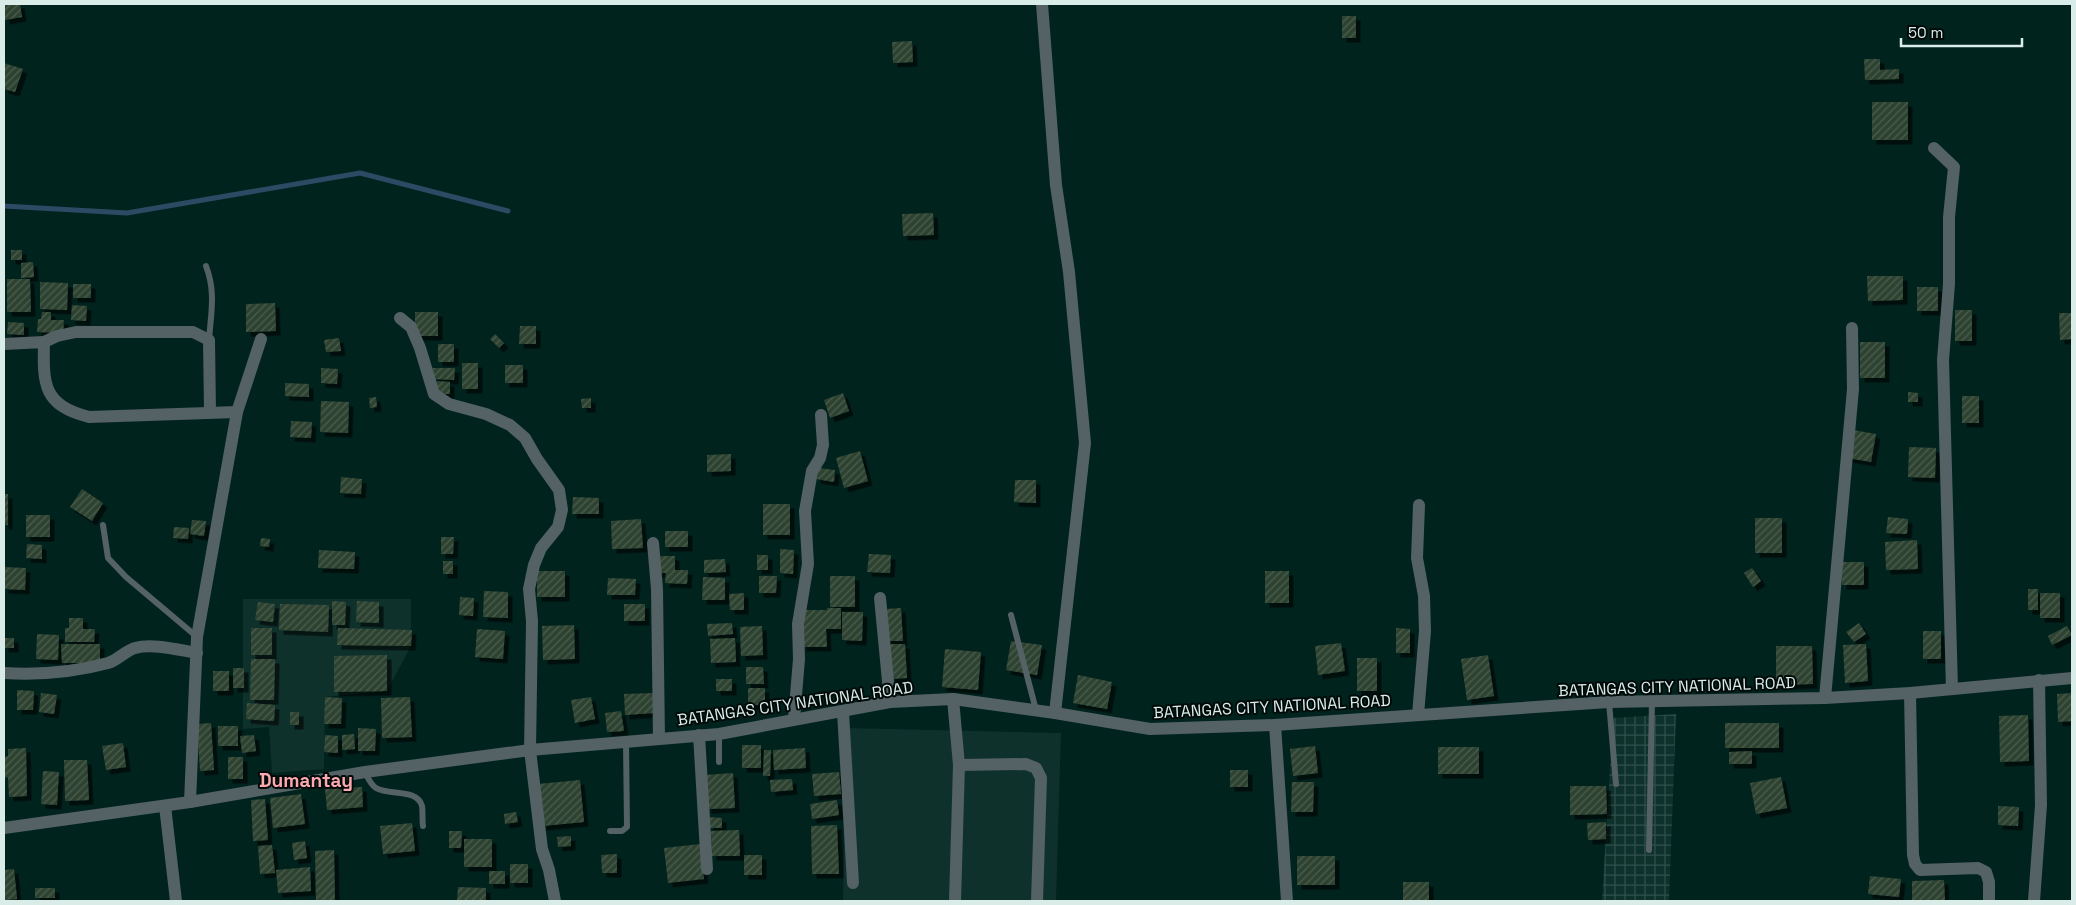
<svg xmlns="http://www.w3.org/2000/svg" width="2076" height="905" viewBox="0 0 2076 905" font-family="'Space Grotesk',sans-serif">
  <defs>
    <pattern id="industrial-grid" width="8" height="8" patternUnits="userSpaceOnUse" patternTransform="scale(1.25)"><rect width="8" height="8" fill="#0e312c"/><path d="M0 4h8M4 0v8" fill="none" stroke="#304f4b"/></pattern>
    <pattern id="building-hatch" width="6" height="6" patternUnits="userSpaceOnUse" patternTransform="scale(1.25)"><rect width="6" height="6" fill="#2e4331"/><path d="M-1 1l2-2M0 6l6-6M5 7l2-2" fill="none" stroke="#4c5e4f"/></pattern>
    <filter id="shadow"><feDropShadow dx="4.5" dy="4.5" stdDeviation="0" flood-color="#0009"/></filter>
  </defs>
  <rect width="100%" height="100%" fill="#01231e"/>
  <g fill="#0e312c">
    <polygon points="243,599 411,599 411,646 387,691 325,697 324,769 272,773 269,727 243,729"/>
    <polygon points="846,728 1061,733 1056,901 843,901"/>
  </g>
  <polygon fill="url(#industrial-grid)" points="1676,714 1669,901 1602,901 1613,718"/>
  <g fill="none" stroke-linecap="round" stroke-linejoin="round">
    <polyline stroke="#2e4963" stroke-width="5" points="4,206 127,213 360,173 508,211"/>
  </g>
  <g fill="url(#building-hatch)" filter="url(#shadow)">
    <polygon points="4,4 20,4 22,17 5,20"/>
    <rect x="1342" y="16" width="14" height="22"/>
    <polygon points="912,41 913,62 893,63 892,42"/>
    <polygon points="1864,59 1880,59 1880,70 1899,69 1899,79 1865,80"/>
    <polygon points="4,63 23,69 15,92 4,89"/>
    <rect x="1872" y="102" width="36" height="38"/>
    <polygon points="933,213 934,235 903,236 902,214"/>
    <rect x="11" y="250" width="11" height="10"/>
    <polygon points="33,262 34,277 21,278 21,263"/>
    <polygon points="1867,276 1903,276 1903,300 1868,301"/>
    <polygon points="7,279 30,279 31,312 7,312"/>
    <polygon points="40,282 68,283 67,310 40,309"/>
    <rect x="73" y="284" width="18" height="14"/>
    <rect x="1917" y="287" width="21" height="24"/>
    <polygon points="275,303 276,331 246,332 246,304"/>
    <polygon points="72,305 87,306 86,321 71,320"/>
    <rect x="1955" y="310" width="17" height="31"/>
    <polygon points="42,312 51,312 51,320 64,320 63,333 37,332 38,319 41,319"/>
    <rect x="415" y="312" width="23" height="24"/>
    <polygon points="2059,313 2072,313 2072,339 2060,340"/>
    <polygon points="8,322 24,323 24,335 7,334"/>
    <polygon points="520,326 536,326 536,344 519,344"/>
    <polygon points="495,334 504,343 499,348 490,339"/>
    <polygon points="339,338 341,351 326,352 324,340"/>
    <rect x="1860" y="342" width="25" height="36"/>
    <rect x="438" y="344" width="16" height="18"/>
    <rect x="462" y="363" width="16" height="26"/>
    <rect x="505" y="365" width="18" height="18"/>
    <polygon points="321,368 338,369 337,384 321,383"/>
    <polygon points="433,368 455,368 454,380 433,379"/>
    <polygon points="437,381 450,382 450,394 437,394"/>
    <polygon points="285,383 309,384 309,397 285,396"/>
    <polygon points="1908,392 1918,393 1918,402 1908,402"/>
    <polygon points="843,393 849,411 830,418 824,400"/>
    <rect x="1962" y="396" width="17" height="27"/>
    <polygon points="376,397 377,407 370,408 369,398"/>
    <polygon points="591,398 591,408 582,408 581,399"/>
    <polygon points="321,401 349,402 348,433 320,432"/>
    <polygon points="291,421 312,422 311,438 290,437"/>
    <polygon points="1853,430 1876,434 1871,462 1847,458"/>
    <polygon points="1909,447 1936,448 1935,478 1908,477"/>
    <polygon points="860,451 868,481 844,488 836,458"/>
    <polygon points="731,454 731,471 707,472 707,455"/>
    <polygon points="818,468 835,470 834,482 816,479"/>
    <polygon points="341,477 362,479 361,494 340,493"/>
    <polygon points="1015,480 1036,480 1036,503 1014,502"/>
    <polygon points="82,489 103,503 92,521 70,507"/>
    <rect x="4" y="494" width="4" height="31"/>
    <polygon points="573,497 599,498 599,514 572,514"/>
    <rect x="763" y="504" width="27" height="31"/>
    <rect x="26" y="515" width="24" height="22"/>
    <polygon points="1888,517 1908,519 1907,534 1886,533"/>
    <rect x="1755" y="518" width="27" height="35"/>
    <polygon points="641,519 643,548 612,549 611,521"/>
    <polygon points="192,520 206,521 204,536 190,534"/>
    <polygon points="174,527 189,528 188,539 173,538"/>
    <rect x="665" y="531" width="23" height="16"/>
    <polygon points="441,537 454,537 453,554 441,554"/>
    <polygon points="261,538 270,539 269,547 260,546"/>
    <polygon points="1917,540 1918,569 1886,570 1885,542"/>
    <polygon points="27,544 42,545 42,559 26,558"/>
    <polygon points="780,549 794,550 793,574 780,573"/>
    <polygon points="319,550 355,552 354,569 318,568"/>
    <polygon points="869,554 891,555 890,573 867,572"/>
    <rect x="757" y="555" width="11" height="15"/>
    <polygon points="659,556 675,556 675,570 688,570 687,584 665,583 666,573 658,573"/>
    <polygon points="725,559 726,572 704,573 704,560"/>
    <rect x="443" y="561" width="10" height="13"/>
    <rect x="1842" y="562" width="22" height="23"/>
    <polygon points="4,567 26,568 25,590 4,589"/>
    <polygon points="1752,568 1761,581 1753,587 1744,573"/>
    <rect x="537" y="571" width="28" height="26"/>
    <rect x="1265" y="571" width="24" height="32"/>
    <polygon points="759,576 777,576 776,593 759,593"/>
    <rect x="830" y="576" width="25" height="31"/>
    <polygon points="703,577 725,578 725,600 702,600"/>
    <polygon points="608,578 636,579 635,595 607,595"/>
    <rect x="2028" y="589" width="10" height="21"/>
    <polygon points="484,591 508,592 508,618 483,617"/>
    <polygon points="744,593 744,610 730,610 729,594"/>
    <rect x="2040" y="593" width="20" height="25"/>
    <polygon points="460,597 474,598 473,616 459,615"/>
    <polygon points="332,601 346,602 345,625 332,625"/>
    <polygon points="357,601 379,602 379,623 356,622"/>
    <polygon points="258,602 275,604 273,622 255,620"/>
    <polygon points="280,604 329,605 328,632 279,630"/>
    <rect x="624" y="604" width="21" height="17"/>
    <polygon points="827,608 841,608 841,629 826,629 827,647 802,647 801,610 827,610"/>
    <polygon points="901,608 903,641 886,641 885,609"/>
    <polygon points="842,612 863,612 862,641 842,640"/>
    <polygon points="69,618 83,618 83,629 95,629 94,642 65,642 65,628 69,628"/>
    <polygon points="732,623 733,634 708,636 707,624"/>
    <polygon points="1859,623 1866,634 1854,642 1846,632"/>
    <polygon points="574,625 575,659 543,660 542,626"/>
    <polygon points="762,626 763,655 741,656 740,627"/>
    <polygon points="2067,626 2072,635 2052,645 2048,636"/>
    <rect x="251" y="628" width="21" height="27"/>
    <polygon points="338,628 412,630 411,646 337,645"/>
    <polygon points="1396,628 1410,629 1410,653 1396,653"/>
    <polygon points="477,629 505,631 503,659 475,657"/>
    <rect x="1923" y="631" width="18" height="28"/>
    <polygon points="37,634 59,635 58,660 36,659"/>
    <rect x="4" y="638" width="10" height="10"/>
    <polygon points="735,638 736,662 711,663 710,639"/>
    <polygon points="1011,641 1042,645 1037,675 1006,670"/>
    <polygon points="1341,643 1345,671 1318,675 1315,646"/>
    <polygon points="61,644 100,644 100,663 62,663"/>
    <polygon points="889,644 905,644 907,678 891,679"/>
    <polygon points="1866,644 1868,681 1845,683 1843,645"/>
    <polygon points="1776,646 1812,646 1813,684 1776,685"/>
    <polygon points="945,649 981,652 978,690 942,687"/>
    <polygon points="387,655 387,691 334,692 334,656"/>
    <polygon points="1488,655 1494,696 1467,700 1461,659"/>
    <rect x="1357" y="658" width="20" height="33"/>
    <polygon points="251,659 275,659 274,700 250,700"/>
    <polygon points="746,667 763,667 764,684 746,684"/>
    <rect x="233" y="668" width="11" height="20"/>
    <rect x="213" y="671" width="16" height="20"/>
    <polygon points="1078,675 1112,682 1107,709 1073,703"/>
    <rect x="716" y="679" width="16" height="12"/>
    <rect x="748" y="688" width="17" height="17"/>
    <polygon points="17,690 34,691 33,710 17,710"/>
    <polygon points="41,693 57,695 54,714 39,712"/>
    <polygon points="653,693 654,713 625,715 624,694"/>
    <polygon points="2072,693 2072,721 2058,722 2057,694"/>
    <polygon points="325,697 342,698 341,724 324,724"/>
    <polygon points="410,697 412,737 382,738 381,698"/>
    <polygon points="591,697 595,719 575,723 571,700"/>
    <polygon points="247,703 275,705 274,721 246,719"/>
    <polygon points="621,711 624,731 607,732 605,713"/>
    <rect x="290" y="712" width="9" height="13"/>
    <polygon points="2028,715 2029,761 2000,762 1999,716"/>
    <polygon points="211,723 214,770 200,771 197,724"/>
    <rect x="1725" y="723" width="54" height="25"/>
    <rect x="218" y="726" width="20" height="20"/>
    <polygon points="358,728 376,729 375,751 358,751"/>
    <polygon points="354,734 355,749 342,750 342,735"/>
    <polygon points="254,735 256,751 242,753 240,736"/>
    <polygon points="325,735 338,736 338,753 324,752"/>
    <polygon points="123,743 126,767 106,770 102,746"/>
    <rect x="742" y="745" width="19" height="23"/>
    <polygon points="1315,746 1318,773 1293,776 1290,749"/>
    <rect x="1438" y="747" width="41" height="27"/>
    <polygon points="26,748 27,796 9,797 8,777 4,778 4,757 8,756 8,749"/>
    <polygon points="805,748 806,768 774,770 773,750"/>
    <polygon points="764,750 771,750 770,776 763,776"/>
    <polygon points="1752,751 1752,764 1729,764 1729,752"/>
    <rect x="228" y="757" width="15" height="22"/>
    <polygon points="64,760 87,760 89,800 65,801"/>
    <rect x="1230" y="770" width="18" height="17"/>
    <polygon points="43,771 59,772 57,805 41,804"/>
    <polygon points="839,772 841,794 814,796 812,774"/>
    <polygon points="733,773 735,808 707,809 705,775"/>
    <polygon points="1781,777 1787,808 1756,814 1750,783"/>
    <polygon points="792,779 793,790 771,792 770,780"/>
    <polygon points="580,780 584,822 542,826 538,784"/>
    <polygon points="1292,782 1314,782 1313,812 1291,812"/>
    <polygon points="1570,786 1606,786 1607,814 1570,815"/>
    <polygon points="362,787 363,807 327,810 325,789"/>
    <polygon points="301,794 305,824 273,828 270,798"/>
    <polygon points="265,799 268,840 253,841 251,800"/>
    <polygon points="837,800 839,815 812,819 810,804"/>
    <polygon points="1998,806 2019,807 2018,826 1998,825"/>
    <polygon points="516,812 518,822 505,824 504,814"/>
    <polygon points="709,817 722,818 722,828 709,828"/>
    <polygon points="1606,822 1606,839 1588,840 1587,823"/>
    <polygon points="412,823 415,851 383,854 380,826"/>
    <polygon points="837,825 839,874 812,874 811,826"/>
    <polygon points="739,830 740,856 712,856 711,831"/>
    <polygon points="449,831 462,831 461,848 449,848"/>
    <polygon points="571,836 571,846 558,847 557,837"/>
    <rect x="464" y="839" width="28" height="28"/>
    <polygon points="305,841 307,858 294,860 292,843"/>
    <polygon points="700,844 704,879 668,883 664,848"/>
    <polygon points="272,845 275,873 260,874 258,846"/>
    <polygon points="334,850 335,900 316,900 315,851"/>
    <polygon points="617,854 617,873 602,873 601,855"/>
    <rect x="744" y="855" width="18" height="20"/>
    <rect x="1297" y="856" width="38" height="29"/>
    <rect x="510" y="864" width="18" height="19"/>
    <polygon points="310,867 311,891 278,893 276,870"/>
    <polygon points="14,869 17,899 4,900 4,870"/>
    <rect x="489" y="871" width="16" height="13"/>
    <polygon points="1870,876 1901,879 1899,897 1868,894"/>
    <polygon points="1944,880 1945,901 1912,901 1912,881"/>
    <rect x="1403" y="882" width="26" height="19"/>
    <polygon points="458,887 486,888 486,901 457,901"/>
    <rect x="35" y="888" width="20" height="10"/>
  </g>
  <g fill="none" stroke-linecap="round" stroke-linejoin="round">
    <g stroke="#546165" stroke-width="6">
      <path d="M206 266C216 292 211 313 209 340"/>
      <polyline points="103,525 108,558 126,577 196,636"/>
      <polyline points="1011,615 1036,710"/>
      <polyline points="1609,702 1616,784"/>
      <polyline points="719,762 719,734"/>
      <path d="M365 772C368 778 370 784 376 788 389 796 417 788 422 806 423 812 422 819 423 826"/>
      <polyline points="610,831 622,831 627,827 626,742"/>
      <polyline points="1649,850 1652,701"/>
    </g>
    <g stroke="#546165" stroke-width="12">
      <polyline points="1934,148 1954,167 1949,217 1949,284 1943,360 1952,689"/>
      <polyline points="400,318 411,327 420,348 434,394 449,404 486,414 510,425 525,438 537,459 559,490 562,510 558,527 541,548 534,565 529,589 532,621 530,750 542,849 549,870 555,901"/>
      <polyline points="44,342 57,336 76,332 193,332 209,340 210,412"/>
      <path d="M4 344 44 342C43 385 43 405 89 417L237 412 197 637 190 802"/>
      <polyline points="237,412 261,339"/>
      <polyline points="653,543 657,589 659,739"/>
      <polyline points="880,598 890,702"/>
      <path d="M4 673C38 675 75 672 108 663 118 660 125 651 135 648 153 643 178 650 197 653"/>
      <polyline points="1910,693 1913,855 1915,864 1920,870 1978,868 1986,872 1989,882 1989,901"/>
      <polyline points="1825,698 1853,389 1852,328"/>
      <polyline points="953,699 959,765 955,901"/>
      <polyline points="843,712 853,883"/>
      <polyline points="1418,715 1425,631 1424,596 1417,558 1419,505"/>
      <polyline points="794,719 799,659 798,624 808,564 805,511 812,471 820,458 823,445 821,415"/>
      <polyline points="1275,725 1287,901"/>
      <polyline points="699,735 707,869"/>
      <polyline points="959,765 1026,764 1036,768 1041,778 1037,901"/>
      <polyline points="165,806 176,901"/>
      <polyline points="2034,901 2041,805 2039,680"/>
    </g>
    <g stroke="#546165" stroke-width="12">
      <polyline points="1042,4 1056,185 1069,272 1085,443 1055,713"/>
      <polyline points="4,828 190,802 365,772 530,750 719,734 890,702 953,699 1055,713 1150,729 1275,725 1609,702 1825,698 1910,693 2072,678"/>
    </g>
  </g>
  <g text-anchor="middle" stroke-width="4" stroke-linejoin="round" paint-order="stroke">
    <g font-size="16" fill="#daece8" stroke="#010a08">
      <text transform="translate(1677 686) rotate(-2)" y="6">BATANGAS CITY NATIONAL ROAD</text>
      <text transform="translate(795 703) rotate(-8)" y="6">BATANGAS CITY NATIONAL ROAD</text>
      <text transform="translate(1272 706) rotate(-3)" y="6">BATANGAS CITY NATIONAL ROAD</text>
    </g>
    <g font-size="19" font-weight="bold" fill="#fda9b0" stroke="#010a08">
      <text x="306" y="787">Dumantay</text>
    </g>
  </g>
  <rect width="2076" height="905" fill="none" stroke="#daece8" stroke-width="10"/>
  <path d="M1901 38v8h121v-8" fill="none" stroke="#daece8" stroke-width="2.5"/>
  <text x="1908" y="38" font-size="15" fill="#daece8" stroke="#010a08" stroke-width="4" paint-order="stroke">50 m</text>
</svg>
